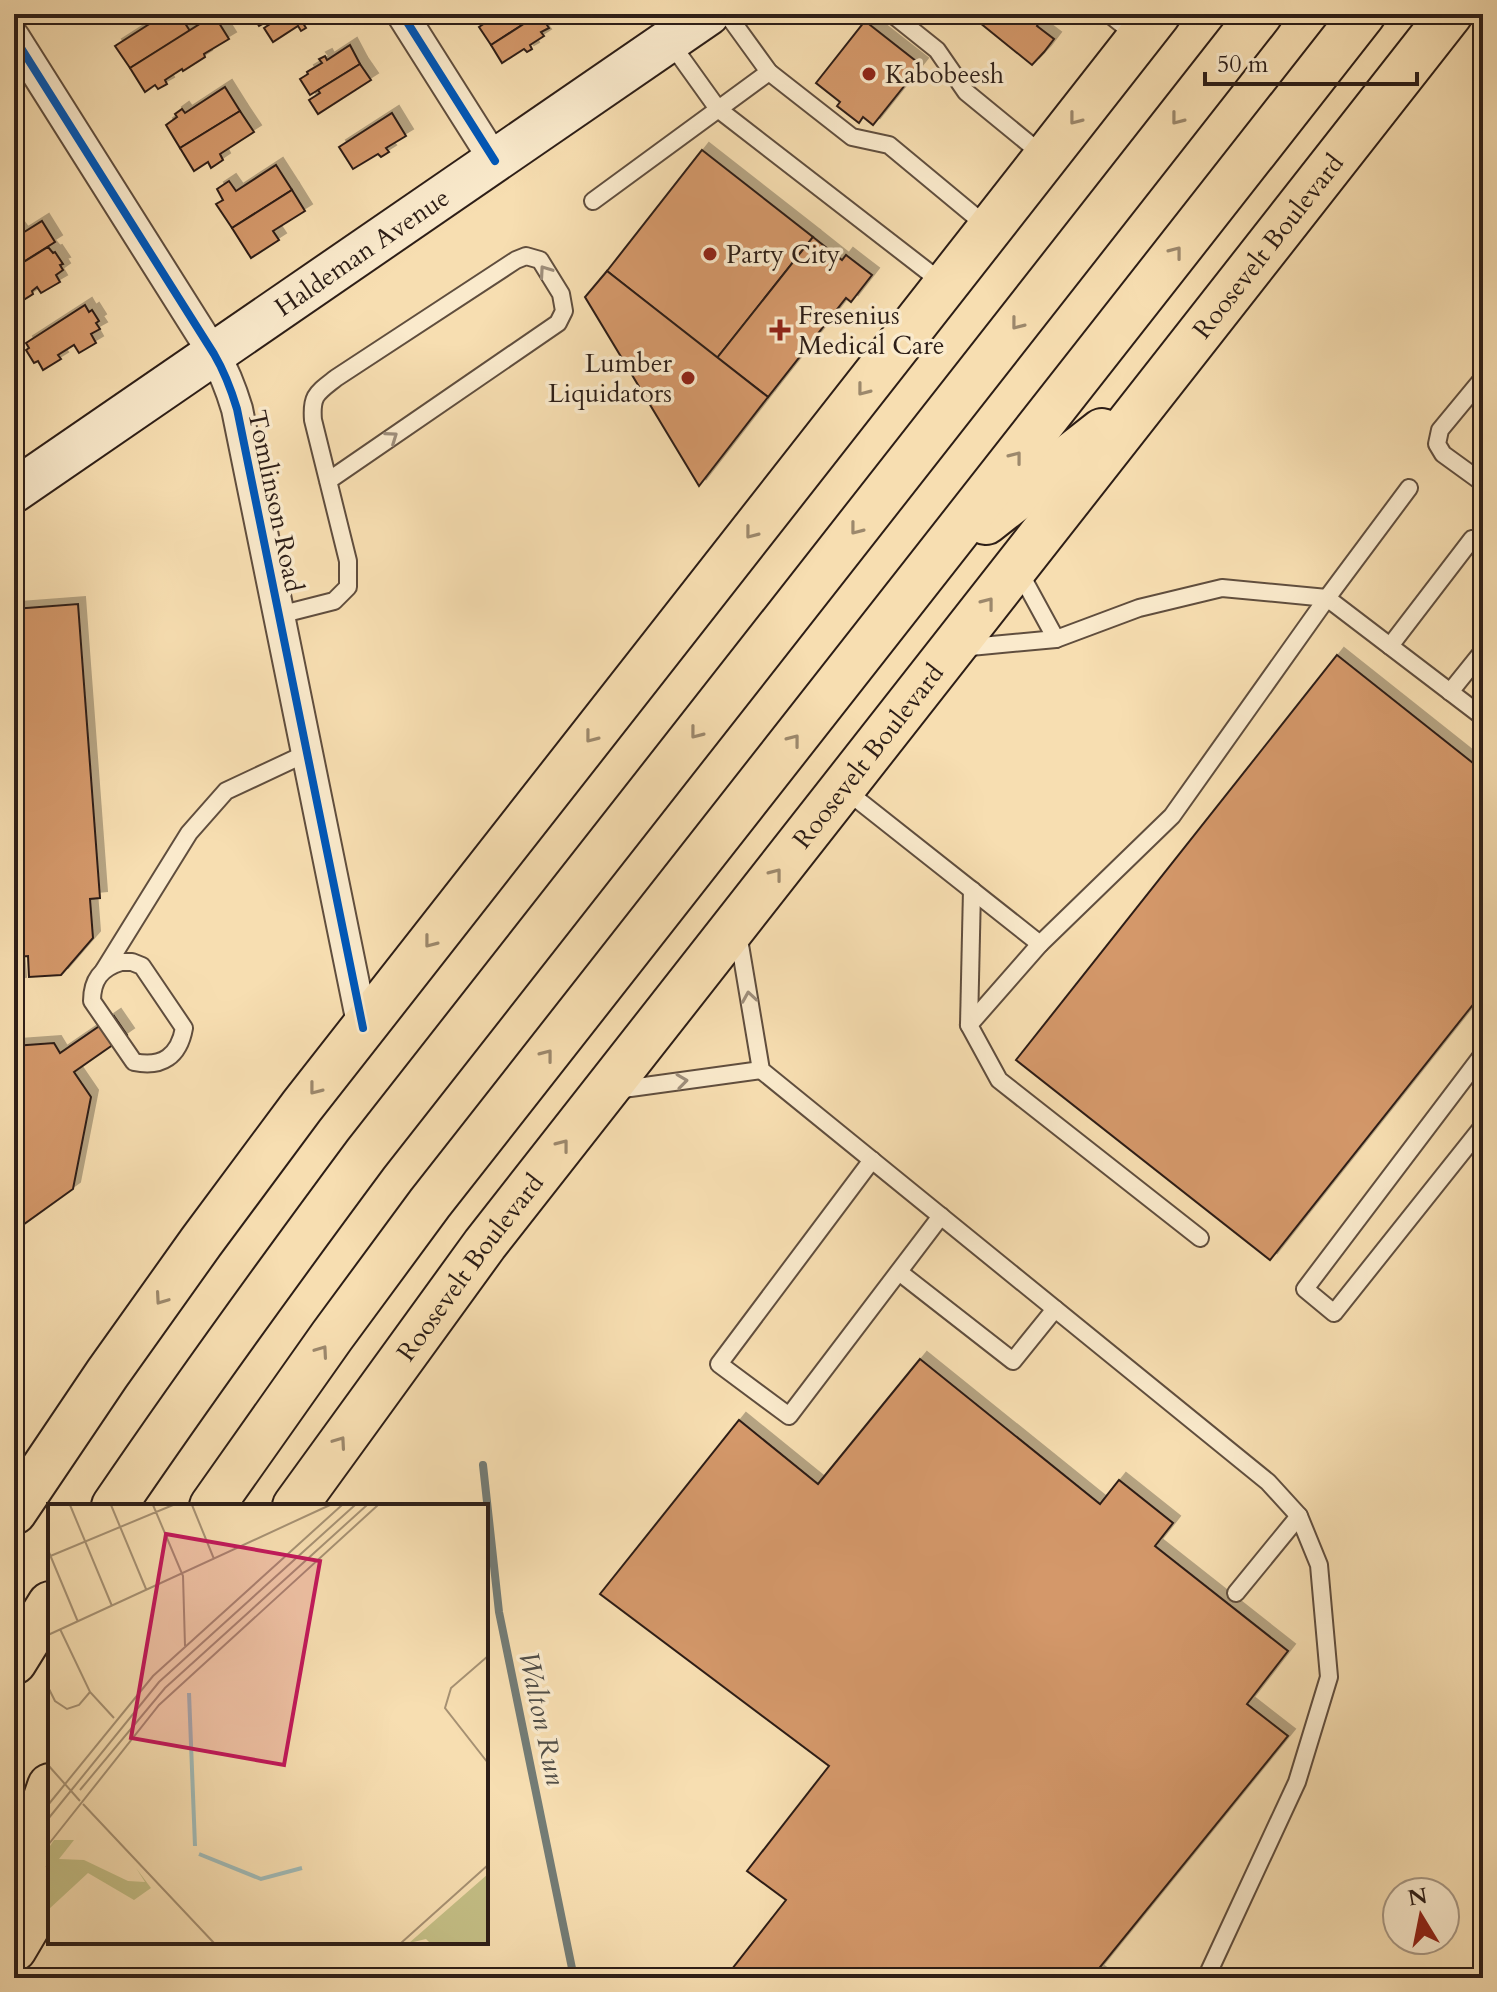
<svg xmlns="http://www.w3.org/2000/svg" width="1497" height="1992" viewBox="0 0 1497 1992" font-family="Cardo,serif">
  <defs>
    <filter id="shadow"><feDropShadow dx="7" dy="-7" stdDeviation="0" flood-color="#0004"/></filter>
  </defs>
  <rect width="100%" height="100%" fill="#f7deb1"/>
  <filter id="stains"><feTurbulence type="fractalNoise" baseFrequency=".0025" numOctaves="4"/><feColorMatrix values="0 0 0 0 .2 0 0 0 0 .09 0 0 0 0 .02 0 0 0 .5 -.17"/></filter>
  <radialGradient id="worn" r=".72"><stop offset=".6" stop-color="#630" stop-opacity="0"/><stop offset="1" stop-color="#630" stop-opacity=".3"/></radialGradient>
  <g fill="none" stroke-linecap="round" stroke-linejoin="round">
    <polyline stroke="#737c76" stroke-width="8" points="483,1465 499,1612 574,1978"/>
  </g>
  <g fill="#d4986a" stroke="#2d1e17" stroke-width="2" filter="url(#shadow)">
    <polygon points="165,14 179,14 190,31 130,68 115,46"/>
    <polygon points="252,14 281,14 259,26"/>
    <polygon points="281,14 317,14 303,23 306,28 301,31 298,26 273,42 264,28 273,22 272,19"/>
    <polygon points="499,14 539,14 491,45 479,27"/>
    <polygon points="969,14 1036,14 1041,19 1037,26 1054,39 1044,52 1032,65"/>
    <polygon points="214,15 229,39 204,54 205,57 183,71 182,69 165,80 167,84 158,89 155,85 145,92 130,68"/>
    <polygon points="541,16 549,28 541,32 544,36 530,45 532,49 527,52 524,49 502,63 491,45 533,18 534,21"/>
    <polygon points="865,21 921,65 873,125 863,117 859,123 837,106 840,102 816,83"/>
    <polygon points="350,45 360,64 310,95 300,79 308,74 307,72 322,63 319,59 325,56 327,60"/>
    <polygon points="360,64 371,80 318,114 309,100 320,93 318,90"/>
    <polygon points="225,87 240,111 180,148 166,125 177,117 175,114 182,109 185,113"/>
    <polygon points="240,111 254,132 220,154 223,160 211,168 208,162 194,171 180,148"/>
    <polygon points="392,113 406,136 386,148 389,152 381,157 378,154 353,169 339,147"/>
    <polygon points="702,150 813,237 717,358 607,271"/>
    <polygon points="276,165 292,190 232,228 216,204 223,200 217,189 229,181 236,191"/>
    <polygon points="292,190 305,211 273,231 279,240 251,258 232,228"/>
    <polygon points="42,221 55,242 14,268 14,238 16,237 14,233 18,230 21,234"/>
    <polygon points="813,237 842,260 846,255 872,275 851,302 846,298 768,397 717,358"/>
    <polygon points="48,247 53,253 55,252 63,264 60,265 63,270 56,275 60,282 41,293 37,287 32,291 33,294 14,306 14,268"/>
    <polygon points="607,271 768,397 699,486 585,297"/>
    <polygon points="85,305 89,312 92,310 99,321 96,323 100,329 91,334 96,343 79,353 74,345 58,355 61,359 43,370 38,361 34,363 26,350 29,348 26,343"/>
    <polygon points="78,604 100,898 90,899 93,938 61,975 29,977 28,956 17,957 19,984 14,985 14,609"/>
    <polygon points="1337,655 1483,771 1483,992 1270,1260 1016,1060"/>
    <polygon points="114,1016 127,1035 74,1072 91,1097 73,1189 20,1227 14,1224 14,1046 54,1043 60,1053"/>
    <polygon points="920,1359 1100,1504 1119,1480 1173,1523 1155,1546 1288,1651 1247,1704 1288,1736 1096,1972 1104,1978 725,1978 786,1900 747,1871 829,1766 600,1594 739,1420 818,1484"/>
  </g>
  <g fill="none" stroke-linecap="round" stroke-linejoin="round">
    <g stroke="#604e3e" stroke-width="20">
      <g id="lane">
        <polyline points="727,14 769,72 852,137 889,145 989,228"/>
        <polyline points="892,14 937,50 966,92 1044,156"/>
        <polyline points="1109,14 1138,37"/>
        <polyline points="670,42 718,109 944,284"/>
        <polyline points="593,201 769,72"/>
        <polyline points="1483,378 1440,430 1437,444 1443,454 1483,483"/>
        <polyline points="1409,488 1327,598 1483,717"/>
        <polyline points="1019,571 1056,639"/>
        <path d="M279 615 334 601 348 587V561L313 420C311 395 317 393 336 378L516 260 526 256 540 260 561 294 564 311 558 323 328 481"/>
        <polyline points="1390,646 1472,539"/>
        <polyline points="1450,692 1483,651"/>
        <polyline points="844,789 1040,944 1172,816 1327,598 1222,588 1139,608 1056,639 960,648"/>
        <polyline points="738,933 761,1070 1268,1482 1299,1516 1319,1565 1329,1677 1297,1782 1206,1978"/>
        <polyline points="1040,944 969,1025 999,1080 1200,1238"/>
        <path d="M121 962H132L142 966 184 1028C179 1056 162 1068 134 1062L92 1001C92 980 101 968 121 962Z"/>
        <polyline points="104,970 189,833 226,791 307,753"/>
        <polyline points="969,1025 972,890"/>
        <polyline points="1483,1054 1305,1289 1334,1313 1483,1126"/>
        <polyline points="616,1090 761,1070"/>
        <polyline points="872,1160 719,1364 789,1416 941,1216"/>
        <polyline points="899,1272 1013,1361 1055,1309"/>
        <polyline points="1236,1593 1299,1516"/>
      </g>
    </g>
    <g stroke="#604e3e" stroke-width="34">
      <g id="street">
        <polyline points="402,14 495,161"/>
        <path d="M14 37 214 354C224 371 231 389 237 409L363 1028"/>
      </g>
    </g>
    <g stroke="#2d1e17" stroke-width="46">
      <g id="secondary">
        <path id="s1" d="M14 491 708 14"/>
      </g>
    </g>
    <g stroke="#2d1e17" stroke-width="48">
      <g id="highway">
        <polyline points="986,522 1102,431"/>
        <path d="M114 1506C195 1387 280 1270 366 1154L1260 14"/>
        <polyline points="212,1506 332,1336 430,1203 1363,14"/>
        <path id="s2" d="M295 1506 485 1244 1450 14"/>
        <polyline points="14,1512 107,1374 201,1242 302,1106 1158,14"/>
        <polyline points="14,1662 50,1604"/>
        <polyline points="14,1892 50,1786"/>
        <polyline points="14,1949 50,1888"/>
      </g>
    </g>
    <use href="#lane" stroke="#faeacc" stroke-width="16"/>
    <use href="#street" stroke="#faeacc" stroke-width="30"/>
    <use href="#secondary" stroke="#faeacc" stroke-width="42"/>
    <use href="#highway" stroke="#f7deb1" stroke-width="44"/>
    <g stroke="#faeacc" stroke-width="13">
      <g id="cycleway">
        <polyline points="402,14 495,161"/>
        <path d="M14 37 214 354C224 371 231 389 237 409L363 1028"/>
      </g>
    </g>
    <use href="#cycleway" stroke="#0057b8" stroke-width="8"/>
  </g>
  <defs><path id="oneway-chevron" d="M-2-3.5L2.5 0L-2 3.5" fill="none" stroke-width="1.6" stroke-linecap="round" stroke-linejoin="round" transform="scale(2)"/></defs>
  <g stroke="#9c886c">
    <use href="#oneway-chevron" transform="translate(1075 119) rotate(128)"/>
    <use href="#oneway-chevron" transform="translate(1177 119) rotate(128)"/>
    <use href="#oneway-chevron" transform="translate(1176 252) rotate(-52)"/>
    <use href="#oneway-chevron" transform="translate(1017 324) rotate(128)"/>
    <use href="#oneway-chevron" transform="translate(863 390) rotate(128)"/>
    <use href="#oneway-chevron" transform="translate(1016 457) rotate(-52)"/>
    <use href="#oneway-chevron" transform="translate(856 529) rotate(128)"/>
    <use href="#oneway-chevron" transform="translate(751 533) rotate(128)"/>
    <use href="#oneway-chevron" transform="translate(988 603) rotate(-52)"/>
    <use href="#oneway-chevron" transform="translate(696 733) rotate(128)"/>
    <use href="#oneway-chevron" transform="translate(591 737) rotate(128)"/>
    <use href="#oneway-chevron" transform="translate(794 740) rotate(-52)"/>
    <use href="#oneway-chevron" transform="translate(776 874) rotate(-52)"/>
    <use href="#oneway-chevron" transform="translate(430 942) rotate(128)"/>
    <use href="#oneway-chevron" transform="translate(547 1055) rotate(-52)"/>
    <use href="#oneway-chevron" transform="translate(315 1089) rotate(128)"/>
    <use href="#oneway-chevron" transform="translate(563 1145) rotate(-52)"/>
    <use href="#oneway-chevron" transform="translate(161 1299) rotate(125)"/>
    <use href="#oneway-chevron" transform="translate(322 1351) rotate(-55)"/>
    <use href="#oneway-chevron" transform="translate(340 1442) rotate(-55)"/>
  </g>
  <g stroke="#9e8e7b">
    <use href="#oneway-chevron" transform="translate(545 271) rotate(-125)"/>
    <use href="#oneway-chevron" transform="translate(392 437) rotate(-35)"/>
    <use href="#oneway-chevron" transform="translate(749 997) rotate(-99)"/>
    <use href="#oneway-chevron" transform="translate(682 1081) rotate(-8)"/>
  </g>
  <g fill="#8f2418" stroke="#faeacc" stroke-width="3">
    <circle cx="869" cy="74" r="8"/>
    <circle cx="710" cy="254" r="8"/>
    <path d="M776 318h8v8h8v8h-8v8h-8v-8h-8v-8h8z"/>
    <circle cx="688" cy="378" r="8"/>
  </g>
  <g text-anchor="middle" stroke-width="7" stroke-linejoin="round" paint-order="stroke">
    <g font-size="26" fill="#2d1e17" stroke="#faeacc" text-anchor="start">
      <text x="885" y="83">Kabobeesh</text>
      <text x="726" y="263">Party City</text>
      <text x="798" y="324">Fresenius<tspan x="798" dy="30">Medical Care</tspan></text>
      <text x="672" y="372" text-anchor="end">Lumber<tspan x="672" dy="30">Liquidators</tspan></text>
    </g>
    <g font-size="26" fill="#2d1e17" stroke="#faeacc">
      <text dy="9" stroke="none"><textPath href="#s2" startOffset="1592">Roosevelt Boulevard</textPath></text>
      <text dy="9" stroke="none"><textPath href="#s1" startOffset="422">Haldeman Avenue</textPath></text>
      <text transform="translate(276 501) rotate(78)" y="9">Tomlinson Road</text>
      <text dy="9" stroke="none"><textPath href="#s2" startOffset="944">Roosevelt Boulevard</textPath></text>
      <text dy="9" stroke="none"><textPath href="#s2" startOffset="296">Roosevelt Boulevard</textPath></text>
    </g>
    <g font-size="28" font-style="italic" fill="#504d47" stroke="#faeacc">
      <text transform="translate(543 1718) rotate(78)" y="10">Walton Run</text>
    </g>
  </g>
  <g transform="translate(48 1504)">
    <rect width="440" height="440" fill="#f7deb1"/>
    <path d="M6 336H26L11 355 36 356 80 377 97 378 88 364 103 384 86 396 40 369 0 406V345ZM440 370V439H382L378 435 361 439Z" fill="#c4bf86"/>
    <path fill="none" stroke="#a1bab6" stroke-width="4" d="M141 189 147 342M151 350 213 375 254 364"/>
    <path fill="none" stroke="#a69173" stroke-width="2" d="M22 1 64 102M63 1 98 85M105 1 135 72 137 142M144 1 166 55M0 46 30 118M0 53 125 1M12 125 42 188 66 214M0 131 282 1M440 152 403 184 397 204 440 259M0 183 7 197 19 205 31 201 42 188M0 261 32 297M32 286 117 184 319 1M35 300 166 439M0 301 105 172 294 1M0 315 111 178 307 1M0 341 111 201 330 1M353 439 440 361"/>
    <path fill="#c2185b" fill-opacity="0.15" stroke="#c2185b" stroke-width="4" d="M118 30 272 57 236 261 83 234Z"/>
    <rect width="440" height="440" fill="none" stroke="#2d1e17" stroke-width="4"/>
  </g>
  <rect width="1497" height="1992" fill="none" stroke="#f7deb1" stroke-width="48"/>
  <rect x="16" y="16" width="1465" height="1960" fill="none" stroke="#2d1e17" stroke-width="4"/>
  <rect x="24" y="24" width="1449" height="1944" fill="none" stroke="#2d1e17" stroke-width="2"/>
  <g transform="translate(1421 1916) rotate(350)"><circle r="38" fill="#faeacc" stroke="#a89884" stroke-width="2"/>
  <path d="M0-6L14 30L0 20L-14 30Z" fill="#8f2418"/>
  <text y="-12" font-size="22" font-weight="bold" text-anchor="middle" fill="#2d1e17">N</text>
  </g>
  <path d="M1205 72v12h212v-12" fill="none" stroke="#2d1e17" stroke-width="4"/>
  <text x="1217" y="72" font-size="24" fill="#2d1e17" stroke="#faeacc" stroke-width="6" paint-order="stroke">50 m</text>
  <rect width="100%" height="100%" filter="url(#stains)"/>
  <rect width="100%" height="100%" fill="url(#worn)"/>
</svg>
